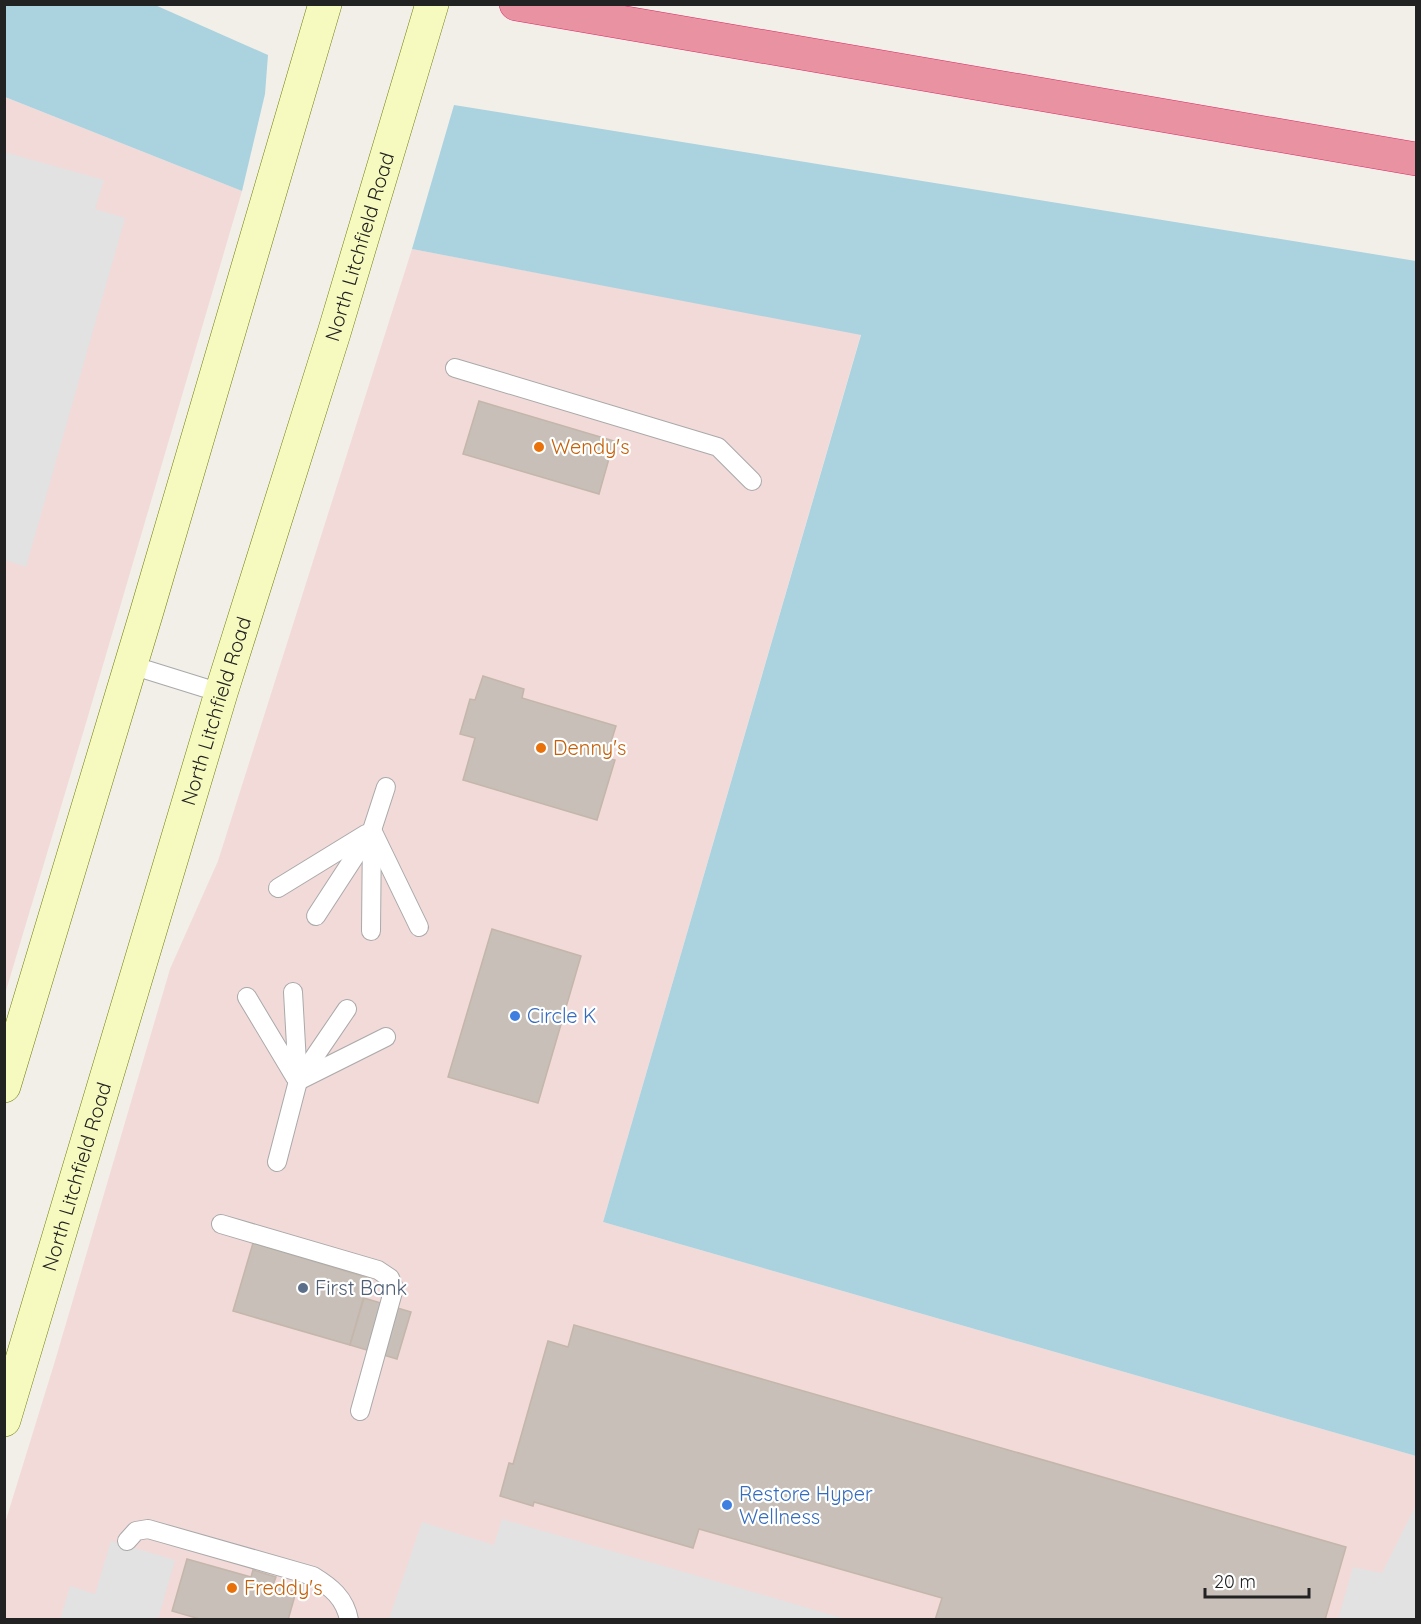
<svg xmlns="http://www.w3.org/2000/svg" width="1421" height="1624" viewBox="0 0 1421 1624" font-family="Quicksand,sans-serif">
  <rect width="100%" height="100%" fill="#f2efe9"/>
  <g fill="#f2dad9">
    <polygon points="5,97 242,191 86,723 5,994"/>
    <polygon points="412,249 861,334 603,1222 1416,1456 1416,1619 5,1620 5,1523 55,1361 170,969 218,861"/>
  </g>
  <g fill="#e2e2e2">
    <polygon points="4,152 104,180 95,209 125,218 26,567 5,560"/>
    <polygon points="1416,1505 1416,1619 1338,1619 1353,1567 1382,1573"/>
    <polygon points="502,1519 846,1619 389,1619 422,1522 494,1545"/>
    <polygon points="111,1541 175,1560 158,1619 60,1620 70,1586 95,1594"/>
  </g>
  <g fill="#aad3df">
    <polygon points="4,5 155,5 268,55 265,94 242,191 5,97"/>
    <polygon points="454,105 1416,261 1416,1456 603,1222 861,335 412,249"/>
  </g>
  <g fill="#c7bfb8" stroke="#c4b6ab" stroke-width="1.5">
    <polygon points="479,401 614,441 599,494 463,454"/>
    <polygon points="483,676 524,689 522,698 616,726 606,758 615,760 597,820 463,780 475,738 460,734 470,699 475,700"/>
    <polygon points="492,929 581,956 538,1103 448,1077"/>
    <polygon points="253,1243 369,1278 350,1345 233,1311"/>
    <polygon points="364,1298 411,1312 397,1359 350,1345"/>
    <polygon points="574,1325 1346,1547 1325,1620 935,1620 942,1598 699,1529 693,1548 534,1502 533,1506 500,1496 509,1463 513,1464 548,1341 568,1347"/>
    <polygon points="187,1559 251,1577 253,1570 276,1577 273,1585 296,1592 288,1620 203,1620 172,1611"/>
  </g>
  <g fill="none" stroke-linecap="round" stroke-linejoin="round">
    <g stroke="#a9a9a9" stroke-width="20">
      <g id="lane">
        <polyline points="455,368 718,447 752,481"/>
        <polyline points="131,665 221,693"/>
        <polyline points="278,888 366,834"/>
        <polyline points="316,916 372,830 419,927"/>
        <polyline points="371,931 372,830 386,787"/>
        <polyline points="293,992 298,1081 386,1037"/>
        <polyline points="247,997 295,1077"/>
        <polyline points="277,1162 298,1081 347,1009"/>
        <polyline points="221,1224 378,1270 390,1278 394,1288 360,1411"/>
        <path d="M127 1541 136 1531 148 1529 313 1576C331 1587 345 1598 349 1620"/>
      </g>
    </g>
    <g stroke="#707d05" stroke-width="34">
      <g id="secondary">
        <polyline points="4,1086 147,611 325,4"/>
        <path id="s1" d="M4 1420 221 693 334 333 432 4"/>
      </g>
    </g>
    <g stroke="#dc2a67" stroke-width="34">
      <polyline id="highway" points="516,4 1416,159"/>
    </g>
    <use href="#lane" stroke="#fff" stroke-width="18"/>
    <use href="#secondary" stroke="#f7fabf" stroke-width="33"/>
    <use href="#highway" stroke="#e892a2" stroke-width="33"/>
  </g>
  <g fill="#e8710a" stroke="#fff" stroke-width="2">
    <circle cx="539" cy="447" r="6"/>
    <circle cx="541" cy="748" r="6"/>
    <circle cx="232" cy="1588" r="6"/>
  </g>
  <g fill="#3f7fe0" stroke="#fff" stroke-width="2">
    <circle cx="515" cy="1016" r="6"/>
    <circle cx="727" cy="1505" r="6"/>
  </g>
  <circle fill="#5c6f8a" stroke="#fff" stroke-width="2" cx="303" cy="1288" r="6"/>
  <g text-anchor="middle" stroke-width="4.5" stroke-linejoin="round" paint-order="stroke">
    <g font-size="20" fill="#222" stroke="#fff">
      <text dy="7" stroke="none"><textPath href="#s1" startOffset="1226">North Litchfield Road</textPath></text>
      <text dy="7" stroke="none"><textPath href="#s1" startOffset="740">North Litchfield Road</textPath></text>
      <text dy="7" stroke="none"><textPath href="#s1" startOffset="254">North Litchfield Road</textPath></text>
    </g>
    <g font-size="20" fill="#c56008" stroke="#fff" text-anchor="start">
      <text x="551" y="454">Wendy's</text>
      <text x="553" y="755">Denny's</text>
      <text x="244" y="1595">Freddy's</text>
    </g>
    <g font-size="20" fill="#366cbe" stroke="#fff" text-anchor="start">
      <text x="527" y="1023">Circle K</text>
      <text x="739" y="1501">Restore Hyper<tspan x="739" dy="23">Wellness</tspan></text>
    </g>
    <g font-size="20" fill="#4e5e75" stroke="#fff" text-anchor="start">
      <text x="315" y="1295">First Bank</text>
    </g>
  </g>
  <rect width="1421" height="1624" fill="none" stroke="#222222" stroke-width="12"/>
  <path d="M1205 1588v9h104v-9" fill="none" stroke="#222222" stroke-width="3"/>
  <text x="1214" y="1588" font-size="18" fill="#222222" stroke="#ffffff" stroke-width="4.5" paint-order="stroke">20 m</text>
</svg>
